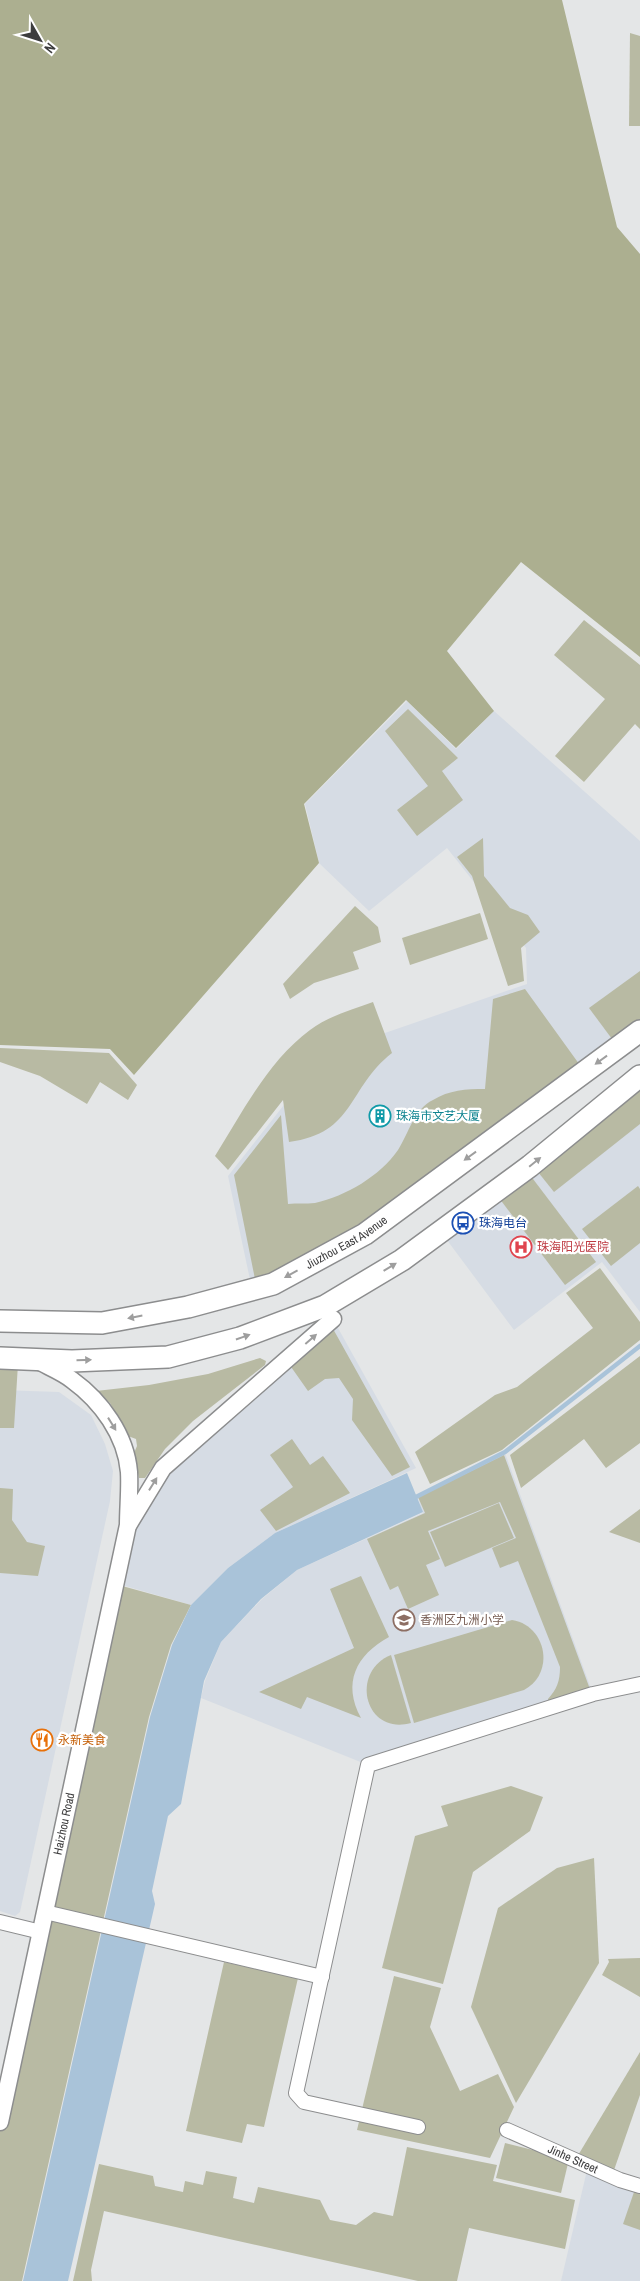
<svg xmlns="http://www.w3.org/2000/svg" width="640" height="2281" viewBox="0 0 640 2281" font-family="'Archivo Narrow','Noto Sans SC',sans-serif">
  <rect width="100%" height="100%" fill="#e4e6e7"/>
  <g fill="#d6dce4">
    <polygon points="407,701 456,749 494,711 640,841 640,1030 252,1289 228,1176 324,1054 527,984 526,948 447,848 369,911 319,863 305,804"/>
    <polygon points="640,1076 640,1312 602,1262 514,1330 441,1232"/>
    <polygon points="333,1319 416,1468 275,1533 228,1568 191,1605 115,1583 128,1526 163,1468"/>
    <polygon points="0,1390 59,1392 91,1415 105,1444 113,1471 110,1501 94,1574 20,1912 15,1916 0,1911"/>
    <polygon points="505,1453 593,1694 368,1765 201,1698 205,1681 221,1642 262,1599 297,1570 423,1513 417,1496"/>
    <polygon points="588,2166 640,2186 640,2281 561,2281"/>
  </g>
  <g fill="#b8baa3">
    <polygon points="630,33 640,36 640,126 629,126"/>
    <polygon points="584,620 640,665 640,729 635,724 584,782 555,756 605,699 554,655"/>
    <polygon points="408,709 458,758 442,771 463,800 417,836 397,810 428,786 385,731"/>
    <polygon points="483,838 484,876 510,908 528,915 540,932 521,948 524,981 508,986 472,876 457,857"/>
    <polygon points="355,906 378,927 381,942 353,952 359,969 314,983 290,999 283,984"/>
    <polygon points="480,913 488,939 410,965 402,938"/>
    <polygon points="640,971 640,1024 615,1043 589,1008"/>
    <path d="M525 989 582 1068 364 1229 256 1284 234 1175 281 1115 288 1204C297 1203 306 1204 315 1203 346 1196 380 1176 398 1150 409 1133 414 1109 433 1100 449 1090 466 1089 485 1089L493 999Z"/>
    <path d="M373 1002 392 1053C347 1088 356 1133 289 1142L283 1100 228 1170 215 1156C242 1113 268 1061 310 1030 328 1016 352 1010 373 1002Z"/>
    <polygon points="0,1048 109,1053 137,1085 128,1100 100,1082 87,1104 40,1076 0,1062"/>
    <polygon points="640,1086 640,1124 554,1192 534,1167"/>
    <polygon points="530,1175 596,1262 565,1285 499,1198"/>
    <polygon points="638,1186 640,1189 640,1243 611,1266 582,1229"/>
    <polygon points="600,1268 640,1322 640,1340 502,1450 430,1484 415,1452 495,1395 517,1387 593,1328 566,1293"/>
    <polygon points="332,1327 410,1467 392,1476 352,1420 353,1399 339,1378 325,1379 308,1391 289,1364"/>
    <polygon points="640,1356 640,1443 606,1468 584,1439 521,1488 510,1455"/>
    <polygon points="260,1358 266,1361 265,1365 193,1421 165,1449 145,1478 139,1478 134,1453 137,1446 136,1439 128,1436 110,1403 96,1391 149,1385 208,1374"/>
    <polygon points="0,1364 18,1364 14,1428 0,1428"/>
    <polygon points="292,1439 310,1465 323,1456 350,1493 276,1531 260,1510 293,1487 270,1455"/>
    <path d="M504 1455 591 1692 548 1706V1699C557 1689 560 1681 560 1667L518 1561 500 1568 492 1548 516 1538 500 1502 428 1531 440 1559 426 1565 439 1595 408 1609 398 1586 390 1590 367 1539 425 1513 418 1497Z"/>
    <polygon points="0,1488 13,1489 12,1520 27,1542 45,1546 38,1576 0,1573"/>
    <polygon points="499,1503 514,1538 445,1567 430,1532"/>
    <polygon points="640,1509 640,1543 609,1532"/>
    <path d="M361 1576 389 1637C356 1655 342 1683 361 1718L307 1697 301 1709 259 1692 354 1648 330 1589Z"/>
    <polygon points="115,1584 191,1605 171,1645 149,1717 22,2281 0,2281 0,2123"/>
    <path d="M512 1620C546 1625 556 1673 524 1690L414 1723 394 1655Z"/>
    <path d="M391 1655 411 1723C365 1736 349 1672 391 1655Z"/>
    <polygon points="511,1786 543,1797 530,1831 473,1872 443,1984 382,1968 415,1836 448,1826 441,1806"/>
    <polygon points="594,1858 599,1963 516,2103 471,2007 498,1908 557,1868"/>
    <polygon points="640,1958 640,1997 602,1975 609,1962 608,1959"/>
    <polygon points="224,1962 298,1978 264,2127 247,2124 242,2143 186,2131"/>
    <polygon points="394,1976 441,1988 430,2027 460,2091 498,2074 514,2107 490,2158 357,2130"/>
    <polygon points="640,2052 640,2095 613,2173 577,2157"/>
    <polygon points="505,2143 569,2159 561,2193 496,2178"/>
    <polygon points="407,2147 497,2165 493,2181 575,2200 565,2249 469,2228 457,2281 418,2281 104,2211 91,2270 92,2281 73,2281 99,2164 153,2176 155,2186 183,2192 185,2181 203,2185 206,2171 237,2177 233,2198 254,2203 258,2187 320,2200 330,2220 356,2225 374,2212 393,2216"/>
    <polygon points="634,2192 640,2194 640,2230 623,2224"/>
  </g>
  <polygon fill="#acaf90" points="0,0 562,0 617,227 640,254 640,657 521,562 447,651 494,711 456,748 406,700 304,804 319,863 134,1075 110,1049 0,1045"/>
  <polygon fill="#a9c3d9" points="407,1473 423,1512 297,1570 261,1599 221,1642 204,1681 181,1804 168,1816 152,1891 155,1904 68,2281 23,2281 150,1717 172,1645 191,1605 228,1568 275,1533"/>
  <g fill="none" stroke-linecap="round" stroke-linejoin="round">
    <polyline stroke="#a9c3d9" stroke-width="4.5" points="412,1499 505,1452 640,1346"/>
    <g stroke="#8c8d8e" stroke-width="16">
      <g id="minor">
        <polyline points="45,1912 322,1977"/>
        <polyline points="0,1922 41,1932"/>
        <polyline points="418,2127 304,2102 296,2093 368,1765 593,1694 640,1684"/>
        <path id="s1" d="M507 2130 620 2180 640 2186"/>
      </g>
    </g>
    <g stroke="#8c8d8e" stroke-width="19">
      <g id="tertiary">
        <polyline points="129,1524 163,1468 333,1319"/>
        <path id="s2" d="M0 2122 128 1525C128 1508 130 1489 129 1472 126 1435 101 1401 72 1380 62 1372 49 1367 38 1361"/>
      </g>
    </g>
    <g stroke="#8c8d8e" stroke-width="24">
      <g id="primary">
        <path id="s3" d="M0 1321 102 1323 188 1307 273 1284 365 1234 640 1031"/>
        <polyline points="0,1358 72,1361 168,1357 240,1338 325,1306 402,1260 530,1166 640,1076"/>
      </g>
    </g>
    <use href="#minor" stroke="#fff" stroke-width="14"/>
    <use href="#tertiary" stroke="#fff" stroke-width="16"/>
    <use href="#primary" stroke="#fff" stroke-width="21"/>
  </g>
  <defs><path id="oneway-solid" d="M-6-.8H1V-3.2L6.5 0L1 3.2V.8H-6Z" transform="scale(1.25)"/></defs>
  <g fill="#9e9e9e">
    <use href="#oneway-solid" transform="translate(601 1060) rotate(144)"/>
    <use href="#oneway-solid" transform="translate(470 1156) rotate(144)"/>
    <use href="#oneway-solid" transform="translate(535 1162) rotate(-39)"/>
    <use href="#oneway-solid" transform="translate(390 1267) rotate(-31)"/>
    <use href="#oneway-solid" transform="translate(291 1274) rotate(151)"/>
    <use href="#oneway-solid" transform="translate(135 1317) rotate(169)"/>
    <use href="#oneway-solid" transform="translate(243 1337) rotate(-19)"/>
    <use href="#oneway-solid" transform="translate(311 1339) rotate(-41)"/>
    <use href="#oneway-solid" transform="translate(84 1360) rotate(-2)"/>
    <use href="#oneway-solid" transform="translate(112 1424) rotate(58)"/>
    <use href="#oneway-solid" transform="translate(153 1484) rotate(-58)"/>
  </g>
  <defs>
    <g id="building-ring" transform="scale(1.125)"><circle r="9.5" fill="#fff" stroke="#0f9aa8" stroke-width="1.5"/><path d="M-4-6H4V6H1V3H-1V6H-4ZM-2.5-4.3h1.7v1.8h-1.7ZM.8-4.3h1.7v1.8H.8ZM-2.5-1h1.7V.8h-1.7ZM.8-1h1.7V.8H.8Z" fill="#0f9aa8"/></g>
    <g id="bus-ring" transform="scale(1.125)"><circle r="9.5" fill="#fff" stroke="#1a4fb4" stroke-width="1.5"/><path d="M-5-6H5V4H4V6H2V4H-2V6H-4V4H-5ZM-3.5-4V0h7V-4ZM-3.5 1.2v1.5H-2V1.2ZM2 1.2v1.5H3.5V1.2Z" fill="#1a4fb4"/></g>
    <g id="hospital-ring" transform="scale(1.125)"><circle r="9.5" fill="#fff" stroke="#e0444e" stroke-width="1.5"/><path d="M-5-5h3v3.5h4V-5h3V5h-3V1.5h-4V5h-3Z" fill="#e0444e"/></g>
    <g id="school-ring" transform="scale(1.125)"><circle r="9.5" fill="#fff" stroke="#8d6e63" stroke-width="1.5"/><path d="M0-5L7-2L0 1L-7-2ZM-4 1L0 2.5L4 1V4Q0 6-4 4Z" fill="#8d6e63"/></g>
    <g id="restaurant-ring" transform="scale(1.125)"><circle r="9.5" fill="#fff" stroke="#e8710a" stroke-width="1.5"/><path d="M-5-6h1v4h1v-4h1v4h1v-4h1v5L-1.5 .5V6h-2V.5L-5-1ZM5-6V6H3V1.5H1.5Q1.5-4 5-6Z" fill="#e8710a"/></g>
  </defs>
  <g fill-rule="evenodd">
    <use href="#building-ring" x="380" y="1116"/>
    <use href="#bus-ring" x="463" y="1223"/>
    <use href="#hospital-ring" x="521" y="1247"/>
    <use href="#school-ring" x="404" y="1620"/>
    <use href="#restaurant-ring" x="42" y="1740"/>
  </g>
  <g text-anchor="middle" stroke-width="4.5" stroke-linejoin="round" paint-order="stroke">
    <g font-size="12" fill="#0d838f" stroke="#fff" text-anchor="start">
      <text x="396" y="1120">珠海市文艺大厦</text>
    </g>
    <g font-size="12" fill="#164399" stroke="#fff" text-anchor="start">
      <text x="479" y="1227">珠海电台</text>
    </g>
    <g font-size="12" fill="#3c3c3d" stroke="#fff">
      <text dy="4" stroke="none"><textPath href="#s3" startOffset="362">Jiuzhou East Avenue</textPath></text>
      <text dy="4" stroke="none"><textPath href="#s2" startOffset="305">Haizhou Road</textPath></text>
      <text dy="4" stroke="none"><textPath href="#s1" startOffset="72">Jinhe Street</textPath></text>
    </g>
    <g font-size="12" fill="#be3a42" stroke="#fff" text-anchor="start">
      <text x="537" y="1251">珠海阳光医院</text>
    </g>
    <g font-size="12" fill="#785e54" stroke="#fff" text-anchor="start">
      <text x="420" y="1624">香洲区九洲小学</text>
    </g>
    <g font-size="12" fill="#c56008" stroke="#fff" text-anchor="start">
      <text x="58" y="1744">永新美食</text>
    </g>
  </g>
  <g transform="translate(40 40) rotate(129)" stroke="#ffffff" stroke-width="4" paint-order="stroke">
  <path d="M0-4L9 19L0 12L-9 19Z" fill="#3c3c3d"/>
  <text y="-8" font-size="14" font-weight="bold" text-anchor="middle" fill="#3c3c3d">N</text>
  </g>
</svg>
